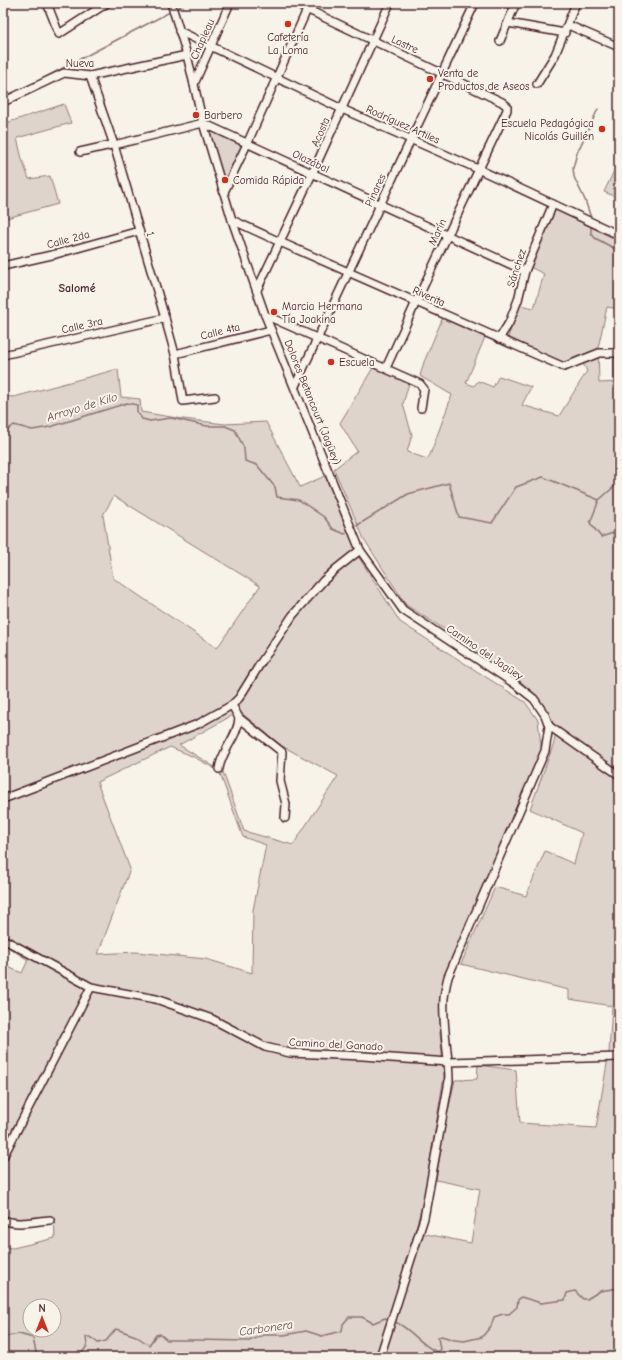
<svg xmlns="http://www.w3.org/2000/svg" width="622" height="1360" viewBox="0 0 622 1360" font-family="'Comic Neue',sans-serif">
  <rect width="100%" height="100%" fill="#f7f3e8"/>
  <filter id="ink" filterUnits="userSpaceOnUse"><feTurbulence type="fractalNoise" baseFrequency=".025" numOctaves="2"/><feDisplacementMap in="SourceGraphic" scale="8" xChannelSelector="R" yChannelSelector="G"/><feConvolveMatrix kernelMatrix="1 2 1 2 8 2 1 2 1" color-interpolation-filters="sRGB"/></filter>
  <g filter="url(#ink)">
    <g fill="#ded4cc" stroke="#947a7c" fill-rule="evenodd">
      <polygon points="64,104 71,123 17,138 22,159 29,179 50,176 58,204 3,219 3,124"/>
      <polygon points="209,130 242,145 225,184"/>
      <polygon points="614,171 619,173 619,193 617,197 604,192"/>
      <polygon points="552,208 619,241 619,309 607,307 598,348 599,383 619,382 619,1076 617,1079 619,1080 619,1357 383,1357 421,1233 471,1243 480,1189 436,1180 444,1129 455,1080 477,1079 478,1065 516,1070 520,1123 596,1128 609,1052 612,1006 569,999 569,990 461,964 495,887 526,896 545,851 574,864 582,833 530,809 554,743 556,728 537,696 519,680 468,644 406,605 364,539 334,469 357,451 340,423 374,366 409,383 403,404 412,435 407,452 427,459 430,455 452,395 420,376 424,362 443,317 485,337 466,383 474,386 478,381 493,387 499,376 531,387 522,405 559,416 587,371 579,356 563,363 508,337 520,305 534,308 544,274 530,267"/>
      <path d="M118 369 121 397 140 399 141 412 183 419 225 424 266 422 300 487 325 476 358 556 400 622 525 702 538 720 542 754 511 821 445 975 440 1033 444 1076 423 1203 393 1308 377 1357H3V1247L13 1248 55 1238 54 1217 17 1220 3 1215V965L22 973 28 960 3 944V396L14 397ZM114 496 260 586 217 648 113 578 103 515ZM239 711 282 746 338 776 293 845 244 831 223 772 179 745 224 720ZM170 747 194 757 219 771 243 837 266 845 253 910 252 973 206 959 136 952 98 954 130 869 97 782ZM30 1306H54V1330H30Z"/>
    </g>
    <g fill="none" stroke-linecap="round" stroke-linejoin="round">
      <g stroke="#8e7275" stroke-width="1.5">
        <polyline points="175,9 186,3"/>
        <polyline points="23,89 170,12"/>
        <polyline points="591,218 585,200 574,177 573,168 577,153 598,109"/>
        <polyline points="591,224 591,233 595,238 619,251"/>
        <polyline points="615,350 619,318"/>
        <polyline points="614,355 614,377 619,385"/>
        <polyline points="3,431 6,431 14,425 32,430 50,427 127,403 137,405 137,412 142,419 150,421 171,418 207,426 225,426 235,430 244,448 245,461 257,465 275,487 277,497 299,500 324,517 333,529 345,534 350,530"/>
        <polyline points="599,500 616,485 617,456 619,445"/>
        <polyline points="353,528 408,494 449,483 459,517 492,523 516,487 543,477 599,500 590,523 601,537 619,531"/>
        <path d="M393 1321C410 1327 420 1345 437 1352L440 1349 438 1338 441 1336 455 1340 464 1341 482 1337 491 1326 494 1317 503 1314H509L517 1307 518 1300 521 1297 541 1303 565 1300 567 1293 575 1291 583 1299H587L600 1291 619 1288"/>
        <polyline points="3,1337 19,1334 33,1338 37,1357"/>
        <polyline points="69,1357 74,1355 81,1354 87,1346 86,1337 90,1337 98,1343 106,1341 116,1329 136,1336 149,1345 156,1335 160,1334 167,1340 195,1340 249,1341 264,1335 284,1335 306,1331 322,1336 342,1331 343,1324 349,1317 362,1317 373,1323 385,1318 390,1320"/>
      </g>
      <g stroke="#4a1f2b" stroke-width="10">
        <g id="minor">
          <polyline points="47,3 59,34 107,3"/>
          <polyline points="171,3 187,55 203,123 232,220 265,315 360,550 403,610 515,684 534,699 545,715 549,726 619,775"/>
          <polyline points="294,3 502,102 507,106 507,110 416,302 386,368"/>
          <polyline points="508,23 565,33"/>
          <polyline points="568,25 619,47"/>
          <polyline points="179,31 342,109 478,169 619,235"/>
          <polyline points="500,41 516,3"/>
          <polyline points="90,76 114,145 165,318 175,354 183,401 215,397"/>
          <polyline points="194,84 230,3"/>
          <polyline points="537,84 555,55 576,3"/>
          <polyline points="3,102 64,73 90,76 187,55"/>
          <polyline points="80,152 111,145 114,145 203,123 525,271"/>
          <polyline points="224,192 247,144 310,3"/>
          <polyline points="232,220 280,242 564,367 599,353 619,353"/>
          <polyline points="3,266 56,254 139,231"/>
          <polyline points="257,290 312,174 390,3"/>
          <polyline points="265,315 420,384 424,389 421,408"/>
          <polyline points="499,339 509,323 518,300 525,271 553,204"/>
          <polyline points="175,354 271,330"/>
          <polyline points="3,355 165,318"/>
          <polyline points="295,386 475,3"/>
          <polyline points="232,705 239,718 282,752 280,781 286,804 285,818"/>
          <path d="M219 769C221 751 238 737 239 718"/>
          <polyline points="3,799 198,724 232,705 239,698 260,664 293,615 323,581 336,569 360,550"/>
          <polyline points="3,939 91,987 156,999 212,1019 265,1047 290,1053 363,1056 449,1062 619,1057"/>
          <polyline points="3,1157 91,987"/>
          <path d="M3 1220C18 1226 35 1221 50 1220"/>
          <path d="M380 1357 424 1218 449 1081C449 1053 442 1026 444 998 445 991 446 984 448 977L545 751 549 726"/>
        </g>
      </g>
      <use href="#minor" stroke="#f7f3e8" stroke-width="7"/>
    </g>
  </g>
  <g fill="#c8321e" stroke="#f7f3e8" stroke-width="1.5">
    <circle cx="288" cy="24" r="4"/>
    <circle cx="430" cy="79" r="4"/>
    <circle cx="196" cy="115" r="4"/>
    <circle cx="602" cy="129" r="4"/>
    <circle cx="225" cy="180" r="4"/>
    <circle cx="274" cy="312" r="4"/>
    <circle cx="331" cy="362" r="4"/>
  </g>
  <g text-anchor="middle" stroke-width="4" stroke-linejoin="round" paint-order="stroke">
    <g font-size="11" fill="#4a1f2b" stroke="#f7f3e8" text-anchor="start">
      <text x="288" y="41" text-anchor="middle">Cafetería<tspan x="288" dy="13">La Loma</tspan></text>
      <text x="438" y="77">Venta de<tspan x="438" dy="13">Productos de Aseos</tspan></text>
      <text x="204" y="119">Barbero</text>
      <text x="594" y="127" text-anchor="end">Escuela Pedagógica<tspan x="594" dy="13">Nicolás Guillén</tspan></text>
      <text x="233" y="184">Comida Rápida</text>
      <text x="282" y="310">Marcia Hermana<tspan x="282" dy="13">Tía Joakina</tspan></text>
      <text x="339" y="366">Escuela</text>
    </g>
    <g font-size="11" fill="#4a1f2b" stroke="#f7f3e8">
      <text transform="translate(202 39) rotate(-66)" y="4">Chapleau</text>
      <text transform="translate(405 44) rotate(25)" y="4">Lastre</text>
      <text x="80" y="67">Nueva</text>
      <text transform="translate(403 124) rotate(24)" y="4">Rodríguez Artiles</text>
      <text transform="translate(320 132) rotate(-66)" y="4">Acosta</text>
      <text transform="translate(311 161) rotate(25)" y="4">Olazábal</text>
      <text transform="translate(375 190) rotate(-65)" y="4">Pinares</text>
      <text transform="translate(437 232) rotate(-65)" y="4">Marín</text>
      <text transform="translate(151 234) rotate(73)" y="4">1</text>
      <text transform="translate(68 239) rotate(-15)" y="4">Calle 2da</text>
      <text transform="translate(516 268) rotate(-72)" y="4">Sánchez</text>
      <text transform="translate(429 296) rotate(24)" y="4">Riverita</text>
      <text transform="translate(82 325) rotate(-13)" y="4">Calle 3ra</text>
      <text transform="translate(220 331) rotate(-14)" y="4">Calle 4ta</text>
      <text transform="translate(313 402) rotate(68)" y="4">Dolores Betancourt (Jagüey)</text>
      <text transform="translate(485 652) rotate(34)" y="4">Camino del Jagüey</text>
      <text transform="translate(336 1044) rotate(3)" y="4">Camino del Ganado</text>
    </g>
    <g font-size="12" font-weight="bold" fill="#4a1f2b" stroke="#f7f3e8">
      <text x="77" y="292">Salomé</text>
    </g>
    <g font-size="12" font-style="italic" fill="#6c4950" stroke="#f7f3e8">
      <text transform="translate(82 407) rotate(-17)" y="4">Arroyo de Kilo</text>
      <text transform="translate(266 1328) rotate(-8)" y="4">Carbonera</text>
    </g>
  </g>
  <rect width="622" height="1360" fill="none" stroke="#f7f3e8" stroke-width="16"/>
  <rect x="8" y="8" width="606" height="1344" fill="none" stroke="#4a1f2b" stroke-width="1.5" filter="url(#ink)"/>
  <g transform="translate(42 1318)"><circle r="19" fill="#f7f3e8" stroke="#b29e9c"/>
  <path d="M0-3L7 15L0 10L-7 15Z" fill="#c8321e"/>
  <text y="-6" font-size="11" font-weight="bold" text-anchor="middle" fill="#4a1f2b">N</text>
  </g>
</svg>
